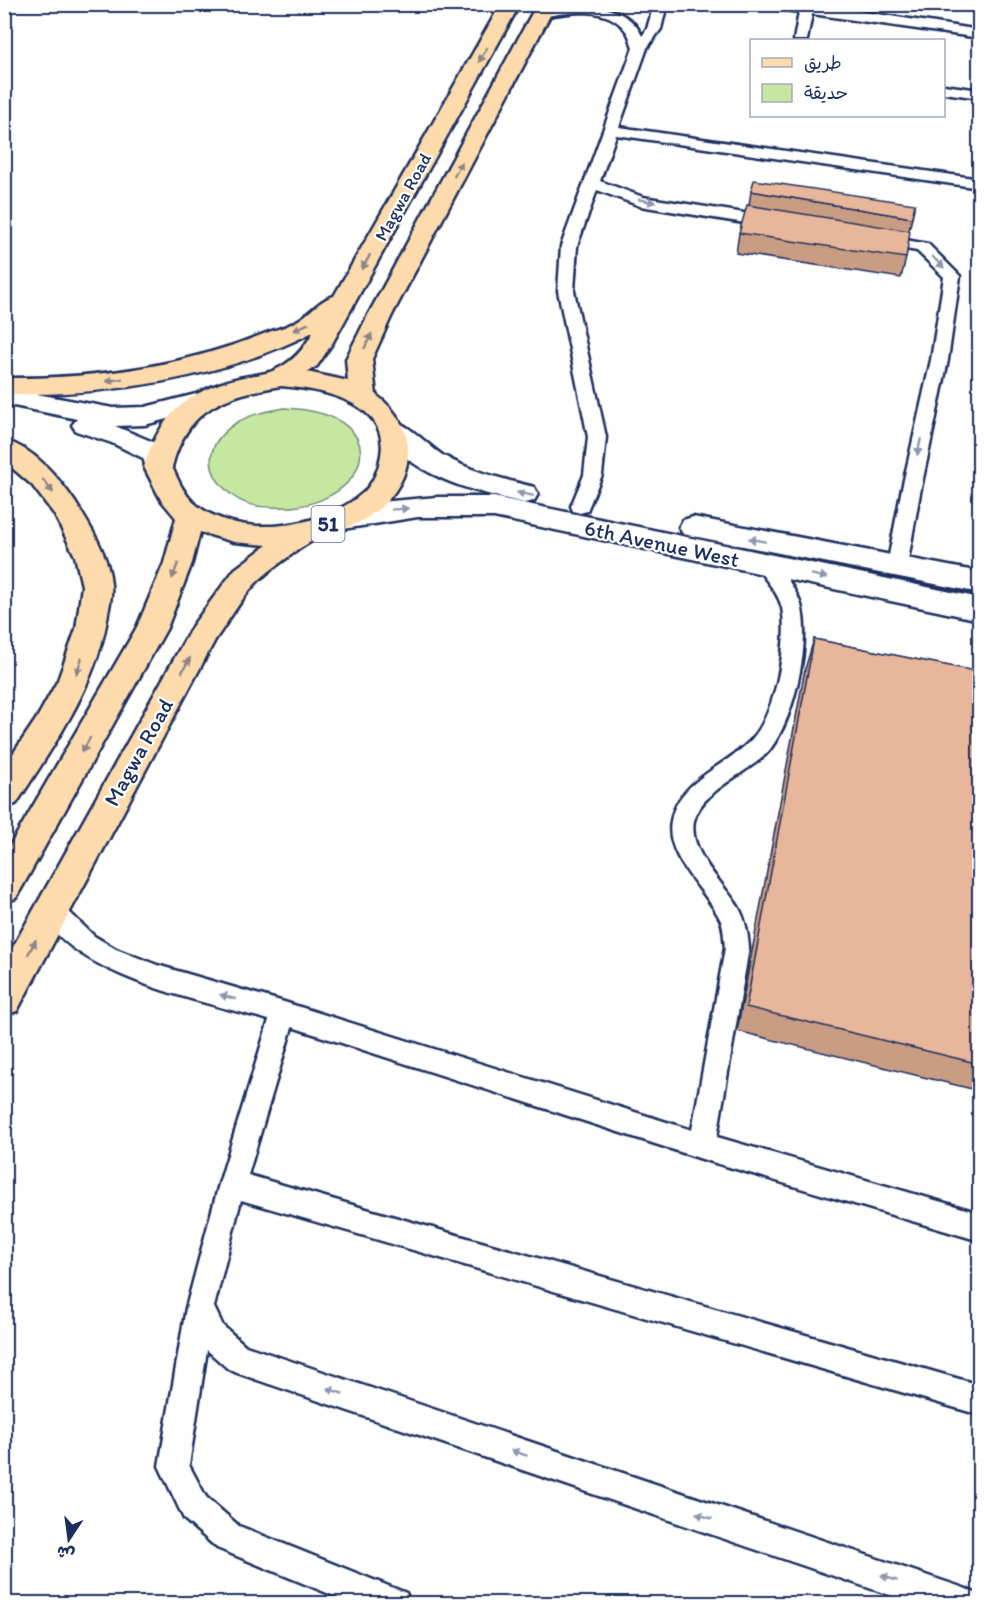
<svg xmlns="http://www.w3.org/2000/svg" width="984" height="1608" viewBox="0 0 984 1608" font-family="Itim,'Playpen Sans Arabic',sans-serif">
  <rect width="100%" height="100%" fill="#fff"/>
  <filter id="ink" filterUnits="userSpaceOnUse"><feTurbulence type="fractalNoise" baseFrequency=".0167" numOctaves="2"/><feDisplacementMap in="SourceGraphic" scale="12" xChannelSelector="R" yChannelSelector="G"/><feConvolveMatrix kernelMatrix="1 2 1 2 8 2 1 2 1" color-interpolation-filters="sRGB"/></filter>
  <g filter="url(#ink)">
    <path fill="#c6e7a0" stroke="#708b7f" stroke-width="1.5" d="M284 408C407 413 366 514 272 507 259 507 243 504 233 496 203 473 204 444 236 423 250 414 268 411 284 408Z"/>
    <g fill="none" stroke-linecap="round" stroke-linejoin="round">
      <g stroke="#1b2f5e" stroke-width="5">
        <g id="service">
          <path d="M654 4H667L661 29 647 48 619 127 980 179V188L616 135 600 181 643 197 775 218 783 223 775 228 640 206 597 190 577 246 574 291 606 437 602 475 589 506 587 511 580 513 573 511 571 506 584 475 588 437 558 291 561 246 633 48C631 42 630 36 626 31 608 5 568 12 542 17L535 13 537 10C570 2 627 0 642 36L647 29Z"/>
          <polygon points="764,4 813,4 980,30 980,38 812,14 807,40 794,40 799,12 770,8"/>
          <polygon points="944,85 980,90 980,98 944,93"/>
          <polygon points="878,235 928,244 960,276 948,360 920,493 907,566 904,571 897,573 890,571 887,566 901,493 931,360 944,277 917,251 872,243 870,240 872,237"/>
          <path d="M766 559C775 562 780 569 786 577 792 586 800 598 802 609 810 648 793 724 767 753 748 773 699 792 694 821 688 853 724 883 739 908 746 921 748 934 749 948L717 1137 980 1213V1241L702 1159 292 1027 248 1175 980 1385V1415L241 1200 214 1307 223 1326 246 1346 964 1588 975 1593 980 1604H916L237 1373 227 1368 207 1350 189 1465 206 1497 239 1526 406 1593 411 1604H354L217 1548 184 1519 159 1466 186 1308 219 1184 269 1020C203 1001 72 977 40 910L44 903 52 900 60 903 94 936 116 949 157 965 284 1002 692 1130 725 948C724 939 724 929 721 921 708 891 664 858 671 821 677 782 724 767 749 742 775 718 789 642 782 608 778 591 765 580 756 566L759 561Z"/>
        </g>
      </g>
      <g stroke="#1b2f5e" stroke-width="5">
        <g id="minor">
          <path d="M394 421C411 426 428 446 444 456 472 472 503 479 534 487L538 494 534 501 524 503C474 491 410 477 381 430L385 424Z"/>
          <polygon points="437,497 494,497 980,598 980,620 494,517 418,517 343,529 333,526 329,519 333,512 380,502"/>
          <polygon points="693,517 980,572 980,593 683,534 679,527 683,520"/>
        </g>
      </g>
      <g stroke="#1b2f5e" stroke-width="5">
        <polygon id="secondary" points="4,388 113,408 145,407 204,392 213,394 217,400 213,406 145,425 115,426 165,447 172,467 168,473 158,476 148,473 143,458 112,443 76,431 72,425 77,419 4,404"/>
      </g>
      <g stroke="#1b2f5e" stroke-width="5">
        <g id="primary">
          <path d="M501 4H520L333 342 317 366 307 372 348 381 346 359 368 315 537 4H556L392 315 372 359 376 395C425 431 415 488 365 519 349 529 330 531 314 540 302 546 264 574 255 584 240 600 228 622 215 640L17 1011 4 1015V963L193 625 235 569 267 545 234 542 200 532 192 563 167 628 16 898 4 903V856L137 627 164 563 176 518 161 500 144 467C159 416 187 391 239 378 250 375 264 375 275 370 293 362 304 349 313 332 221 379 106 396 4 394V378C94 379 182 367 266 333 278 329 290 326 300 319 311 312 321 299 334 296ZM281 386C319 389 390 401 381 455 379 468 374 482 364 492 323 529 236 541 193 502 183 492 178 480 172 467 187 408 225 395 281 386Z"/>
          <path d="M4 440C35 449 58 477 75 502 90 526 110 557 111 585 112 594 110 604 108 613 98 684 54 745 16 804L4 808V767L37 718 58 680 76 629 82 586 75 556 54 514 32 485 4 461Z"/>
        </g>
      </g>
      <use href="#service" fill="#fff" fill-rule="evenodd"/>
      <use href="#minor" fill="#fff" fill-rule="evenodd"/>
      <use href="#secondary" fill="#fff" fill-rule="evenodd"/>
      <use href="#primary" fill="#fedbac" fill-rule="evenodd"/>
    </g>
    <g fill="#c89d84" stroke="#1b2f5e" stroke-width="1.5">
      <polygon points="751,191 912,218 909,230 906,258 901,278 736,253 739,233 749,205"/>
      <polygon points="814,639 980,672 980,1091 737,1031 805,669"/>
    </g>
    <g fill="#e8b69a" stroke="#1b2f5e" stroke-width="1.5">
      <polygon points="754,180 915,204 912,218 751,191"/>
      <polygon points="747,205 910,231 906,258 739,233"/>
      <polygon points="814,639 980,672 980,1064 746,1007"/>
    </g>
    <defs><path id="oneway-solid" d="M-6-.8H1V-3.2L6.5 0L1 3.2V.8H-6Z" transform="scale(1.5)"/></defs>
    <g fill="#8c8585">
      <use href="#oneway-solid" transform="translate(483 55) rotate(119)"/>
      <use href="#oneway-solid" transform="translate(458 169) rotate(-62)"/>
      <use href="#oneway-solid" transform="translate(366 262) rotate(119)"/>
      <use href="#oneway-solid" transform="translate(301 327) rotate(154)"/>
      <use href="#oneway-solid" transform="translate(368 341) rotate(-64)"/>
      <use href="#oneway-solid" transform="translate(114 380) rotate(171)"/>
      <use href="#oneway-solid" transform="translate(48 486) rotate(52)"/>
      <use href="#oneway-solid" transform="translate(175 571) rotate(111)"/>
      <use href="#oneway-solid" transform="translate(186 665) rotate(-61)"/>
      <use href="#oneway-solid" transform="translate(79 666) rotate(109)"/>
      <use href="#oneway-solid" transform="translate(86 745) rotate(120)"/>
      <use href="#oneway-solid" transform="translate(32 947) rotate(-62)"/>
    </g>
    <g fill="#8d97ae">
      <use href="#oneway-solid" transform="translate(647 201) rotate(11)"/>
      <use href="#oneway-solid" transform="translate(938 262) rotate(44)"/>
      <use href="#oneway-solid" transform="translate(919 447) rotate(102)"/>
      <use href="#oneway-solid" transform="translate(525 494) rotate(-168)"/>
      <use href="#oneway-solid" transform="translate(400 509) rotate(-4)"/>
      <use href="#oneway-solid" transform="translate(757 540) rotate(-169)"/>
      <use href="#oneway-solid" transform="translate(819 576) rotate(12)"/>
      <use href="#oneway-solid" transform="translate(228 997) rotate(-164)"/>
      <use href="#oneway-solid" transform="translate(335 1391) rotate(-161)"/>
      <use href="#oneway-solid" transform="translate(519 1453) rotate(-161)"/>
      <use href="#oneway-solid" transform="translate(704 1516) rotate(-161)"/>
      <use href="#oneway-solid" transform="translate(889 1578) rotate(-161)"/>
    </g>
  </g>
  <g text-anchor="middle" stroke-width="4.5" stroke-linejoin="round" paint-order="stroke">
    <g font-size="18" fill="#1b2f5e" stroke="#fff">
      <text transform="translate(403 197) rotate(-61)" y="6">Magwa Road</text>
    </g>
    <rect fill="#fff" stroke="#5f6d8e" stroke-width="1.5" x="311.5" y="506" width="33" height="36" rx="4.5"/>
    <g font-size="21" font-weight="bold" fill="#1b2f5e">
      <text x="328" y="531">51</text>
    </g>
    <g font-size="22" fill="#1b2f5e" stroke="#fff">
      <text transform="translate(662 543) rotate(12)" y="8">6th Avenue West</text>
      <text transform="translate(138 752) rotate(-61)" y="8">Magwa Road</text>
    </g>
  </g>
  <rect width="984" height="1608" fill="none" stroke="#fff" stroke-width="24"/>
  <rect x="12" y="12" width="960" height="1584" fill="none" stroke="#1b2f5e" stroke-width="2" filter="url(#ink)"/>
  <rect x="750" y="39" width="195" height="78" fill="#ffffff" stroke="#a4acbf" stroke-width="1.5"/>
  <rect x="762" y="58" width="30" height="9" fill="#fedbac" stroke="#a4acbf" stroke-width="1.5"/>
  <text x="804" y="69" font-size="18" fill="#1b2f5e">طريق</text>
  <rect x="762" y="84" width="30" height="18" fill="#c6e7a0" stroke="#a4acbf" stroke-width="1.5"/>
  <text x="804" y="99" font-size="18" fill="#1b2f5e">حديقة</text>
  <g transform="translate(69 1539) rotate(193)" stroke="#ffffff" stroke-width="4.5" paint-order="stroke">
  <path d="M0-4.5L10 22L0 15L-10 22Z" fill="#1b2f5e"/>
  <text y="-9" font-size="16" font-weight="bold" text-anchor="middle" fill="#1b2f5e">ش</text>
  </g>
</svg>
